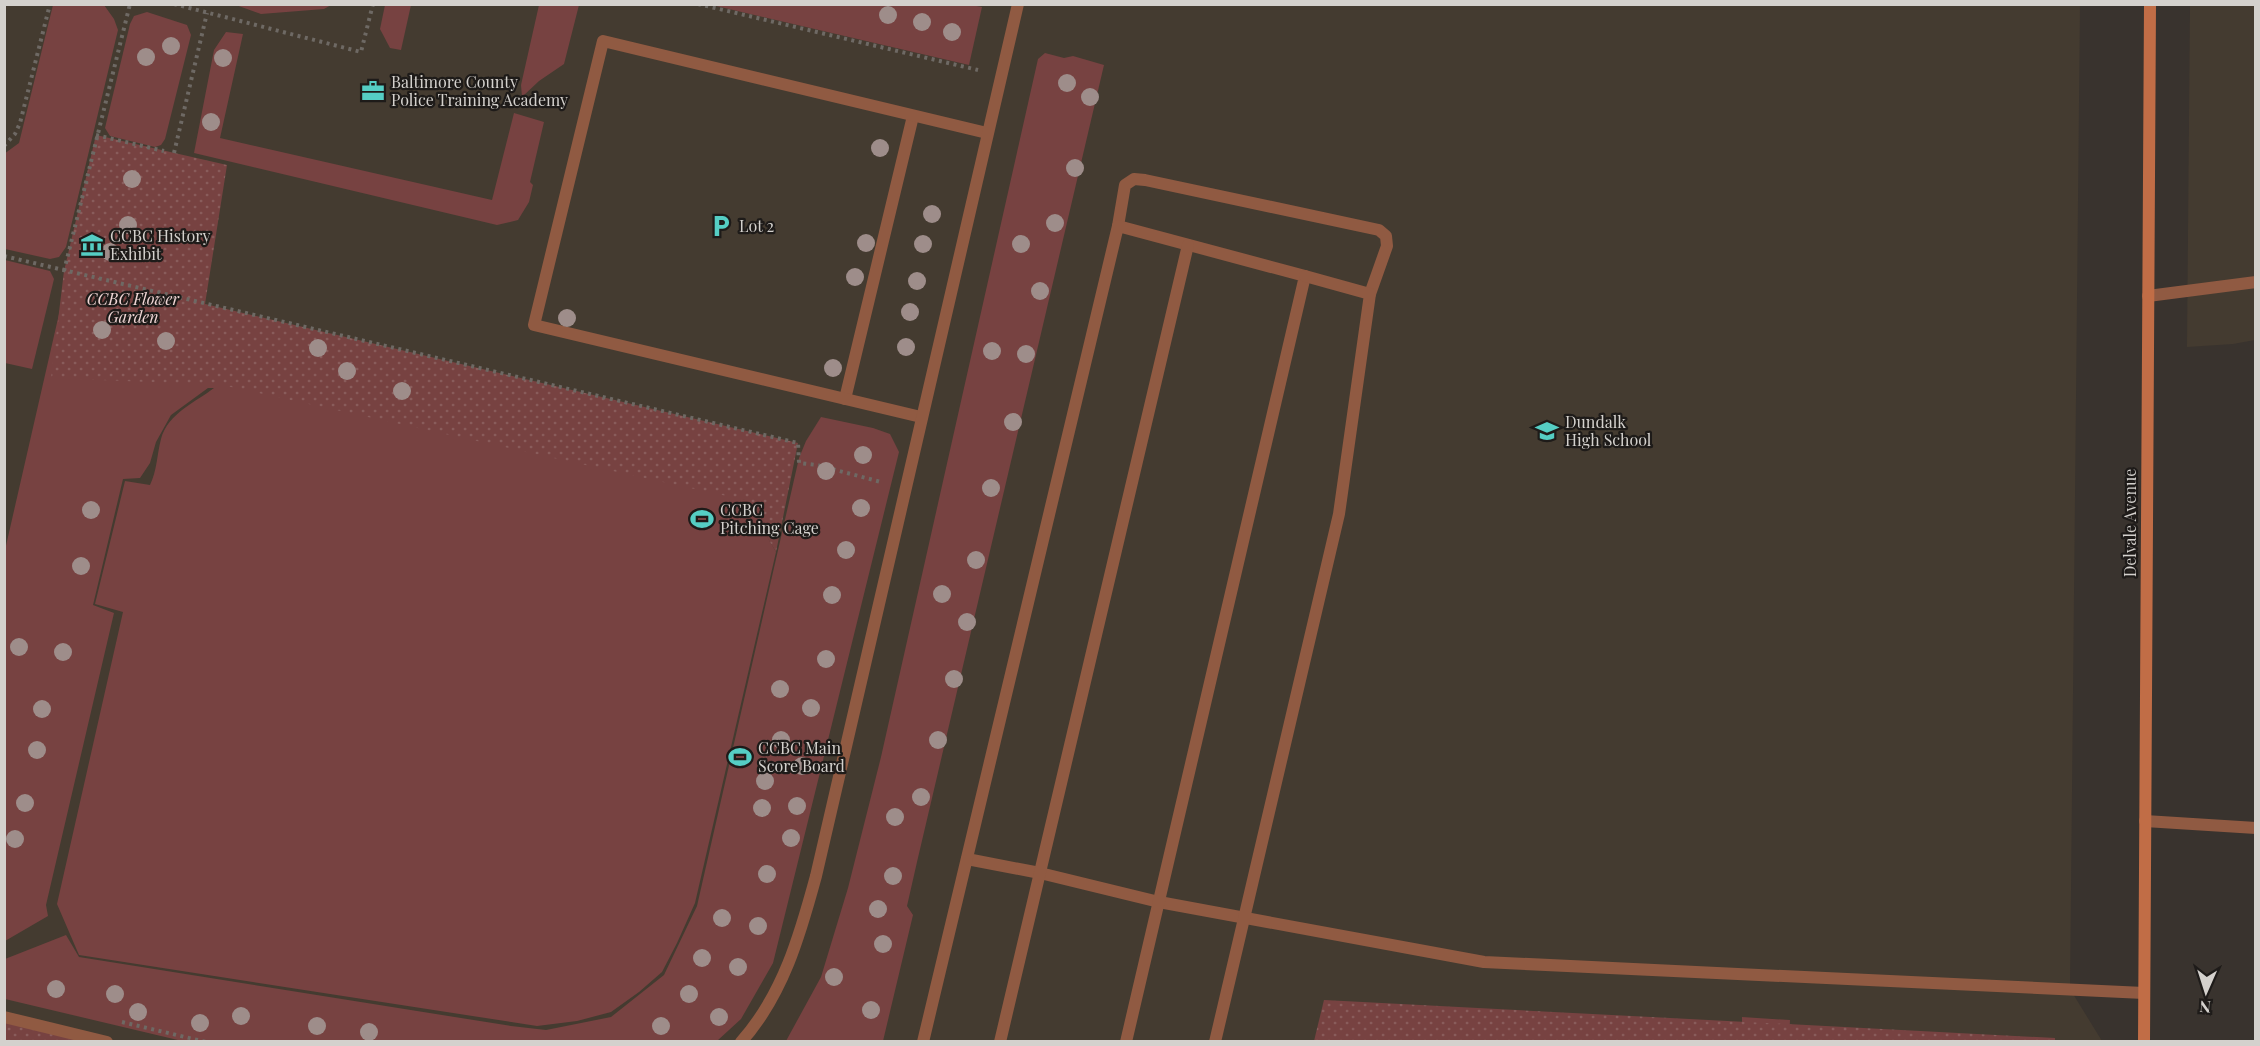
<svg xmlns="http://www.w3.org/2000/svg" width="2260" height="1046" viewBox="0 0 2260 1046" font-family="'Playfair Display',serif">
  <defs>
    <pattern id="park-dots" width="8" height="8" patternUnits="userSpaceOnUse" patternTransform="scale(1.5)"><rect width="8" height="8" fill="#774241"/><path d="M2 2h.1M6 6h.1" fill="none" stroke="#895c5b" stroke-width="1.8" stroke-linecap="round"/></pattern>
  </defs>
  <rect width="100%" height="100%" fill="#39332e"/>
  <g fill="#443b30">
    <polygon points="5,5 2080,5 2070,989 2102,1041 5,1042"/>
    <polygon points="2190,5 2255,5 2255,340 2233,344 2187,347"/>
  </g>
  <g fill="#774241">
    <polygon points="53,5 104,5 114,19 118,30 66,247 59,257 50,259 5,249 4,154 19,143"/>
    <polygon points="236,5 331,4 331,5 324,9 261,14"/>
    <polygon points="385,5 411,5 401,50 390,48 380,29"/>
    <polygon points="539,5 579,5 564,64 539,81 522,97 521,85"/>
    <polygon points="971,5 982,7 969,65 712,5"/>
    <polygon points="147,12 187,25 191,35 165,139 161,145 155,147 110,136 105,128 130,24 134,16"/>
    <polygon points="226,32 243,34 220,138 492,200 514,113 544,122 530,182 533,185 529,202 518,220 497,225 194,153 214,50"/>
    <polygon points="1045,53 1064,58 1073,56 1104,65 917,862 907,906 913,915 883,1041 786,1041 821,977 848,888 881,757 1038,59"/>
    <polygon points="5,260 50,271 54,279 32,369 5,363"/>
    <path d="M67 279 746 500 776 552 695 903 677 943 662 972 639 992 611 1012 577 1021 537 1026 79 955 57 904 123 612 95 604 125 481 150 485C157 471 157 454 161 439 168 413 196 402 214 388H208L171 415 156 442 150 463 140 478 123 479 93 605 114 613 46 905 48 916 5 941V550Z"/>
    <polygon points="821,417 873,428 890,434 899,452 773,963 741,1019 717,1041 182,1041 5,999 5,959 66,935 79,957 511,1026 546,1030 611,1017 664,975 697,906 799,458 806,441"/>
    <polygon points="1742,1017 1790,1020 1789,1041 1742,1041"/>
  </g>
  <g fill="url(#park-dots)">
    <polygon points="96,135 227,165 205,304 798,443 776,552 745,500 222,385 51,378 64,271"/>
    <polygon points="1324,1000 2055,1038 2055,1041 1314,1041"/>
    <polygon points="5,1017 91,1041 5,1041"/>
  </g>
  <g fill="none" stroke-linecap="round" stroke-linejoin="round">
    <g stroke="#6e6964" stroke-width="4" stroke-dasharray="3 4.5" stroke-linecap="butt">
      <polyline points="174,4 361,52 373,4"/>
      <polyline points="698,4 978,70"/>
      <polyline points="96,135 164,151"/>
      <polyline points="4,146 15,134 20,123 50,4"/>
      <polyline points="174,153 207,13"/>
      <polyline points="4,256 798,443 799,463 817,465 881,482"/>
      <polyline points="64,271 130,4"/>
      <polyline points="122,1022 206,1042"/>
    </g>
    <g stroke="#905a42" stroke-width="12">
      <polyline points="1118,226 1125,185 1134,179 1145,180 1379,230 1386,236 1387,246 1370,294"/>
      <polyline points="2148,296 2256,282"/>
      <polyline points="845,399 913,116"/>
      <polyline points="921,417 534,325 603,41 987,133"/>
      <polyline points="2145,821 2256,828"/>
      <polyline points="967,859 1040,873 1159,902 1484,962 2144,993"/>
      <polyline points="923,1042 1118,226 1305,276 1126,1042"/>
      <polyline points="1000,1042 1188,245"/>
      <polyline points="1215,1042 1339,514 1370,294 1305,276"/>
    </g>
    <g stroke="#905a42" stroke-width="12">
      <polyline points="4,1017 107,1042"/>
      <path d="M741 1042C783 995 800 935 816 876L1018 4"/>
    </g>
    <polyline stroke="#c16d46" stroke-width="12" points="2144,1042 2150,4"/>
  </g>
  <g fill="#9e8d8a">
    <circle cx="888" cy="15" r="9"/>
    <circle cx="922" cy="22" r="9"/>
    <circle cx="952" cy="32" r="9"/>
    <circle cx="171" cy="46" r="9"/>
    <circle cx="146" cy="57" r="9"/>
    <circle cx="223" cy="58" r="9"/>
    <circle cx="1067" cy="83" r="9"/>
    <circle cx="1090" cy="97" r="9"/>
    <circle cx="211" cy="122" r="9"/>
    <circle cx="880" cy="148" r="9"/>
    <circle cx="1075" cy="168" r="9"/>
    <circle cx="132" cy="179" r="9"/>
    <circle cx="932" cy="214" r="9"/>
    <circle cx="1055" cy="223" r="9"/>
    <circle cx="128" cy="225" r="9"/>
    <circle cx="866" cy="243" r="9"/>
    <circle cx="923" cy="244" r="9"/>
    <circle cx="1021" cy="244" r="9"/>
    <circle cx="110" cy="252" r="9"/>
    <circle cx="855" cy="277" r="9"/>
    <circle cx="917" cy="281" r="9"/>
    <circle cx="1040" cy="291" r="9"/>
    <circle cx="910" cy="312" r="9"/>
    <circle cx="567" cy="318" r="9"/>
    <circle cx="102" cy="330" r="9"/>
    <circle cx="166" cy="341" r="9"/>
    <circle cx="906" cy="347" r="9"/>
    <circle cx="318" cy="348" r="9"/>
    <circle cx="992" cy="351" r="9"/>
    <circle cx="1026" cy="354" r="9"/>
    <circle cx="833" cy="368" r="9"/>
    <circle cx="347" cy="371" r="9"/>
    <circle cx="402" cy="391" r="9"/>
    <circle cx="1013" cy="422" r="9"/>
    <circle cx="863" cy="455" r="9"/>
    <circle cx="826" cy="471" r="9"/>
    <circle cx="991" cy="488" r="9"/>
    <circle cx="861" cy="508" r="9"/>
    <circle cx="91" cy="510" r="9"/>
    <circle cx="846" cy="550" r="9"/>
    <circle cx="976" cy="560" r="9"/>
    <circle cx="81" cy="566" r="9"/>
    <circle cx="942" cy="594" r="9"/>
    <circle cx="832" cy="595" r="9"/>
    <circle cx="967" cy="622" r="9"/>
    <circle cx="19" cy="647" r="9"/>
    <circle cx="63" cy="652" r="9"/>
    <circle cx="826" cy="659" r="9"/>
    <circle cx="954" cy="679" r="9"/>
    <circle cx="780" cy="689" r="9"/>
    <circle cx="811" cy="708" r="9"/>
    <circle cx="42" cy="709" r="9"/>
    <circle cx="781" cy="740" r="9"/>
    <circle cx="938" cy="740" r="9"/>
    <circle cx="37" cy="750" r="9"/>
    <circle cx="802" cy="766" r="9"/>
    <circle cx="765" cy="781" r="9"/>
    <circle cx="921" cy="797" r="9"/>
    <circle cx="25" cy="803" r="9"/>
    <circle cx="797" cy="806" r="9"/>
    <circle cx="762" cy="808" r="9"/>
    <circle cx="895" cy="817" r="9"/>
    <circle cx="791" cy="838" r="9"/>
    <circle cx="15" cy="839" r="9"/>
    <circle cx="767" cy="874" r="9"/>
    <circle cx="893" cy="876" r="9"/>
    <circle cx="878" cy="909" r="9"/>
    <circle cx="722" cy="918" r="9"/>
    <circle cx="758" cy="926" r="9"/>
    <circle cx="883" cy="944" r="9"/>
    <circle cx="702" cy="958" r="9"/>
    <circle cx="738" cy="967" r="9"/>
    <circle cx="834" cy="977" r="9"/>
    <circle cx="56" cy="989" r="9"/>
    <circle cx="115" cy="994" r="9"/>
    <circle cx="689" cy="994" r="9"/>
    <circle cx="871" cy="1010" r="9"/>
    <circle cx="138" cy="1012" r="9"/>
    <circle cx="241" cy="1016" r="9"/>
    <circle cx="719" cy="1017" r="9"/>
    <circle cx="200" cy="1023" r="9"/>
    <circle cx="317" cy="1026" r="9"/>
    <circle cx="661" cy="1026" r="9"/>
    <circle cx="369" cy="1032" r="9"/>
  </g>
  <defs>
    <g id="office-bare" transform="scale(1.8)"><path d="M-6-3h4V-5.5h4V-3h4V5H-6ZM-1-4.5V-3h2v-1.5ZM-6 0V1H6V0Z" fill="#55cec4" stroke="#1e1b19" stroke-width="2.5" paint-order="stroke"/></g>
    <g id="parking-bare" transform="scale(1.8)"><path d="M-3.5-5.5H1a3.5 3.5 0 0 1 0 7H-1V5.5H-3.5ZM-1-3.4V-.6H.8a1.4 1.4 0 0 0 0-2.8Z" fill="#55cec4" stroke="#1e1b19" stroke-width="2.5" paint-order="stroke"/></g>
    <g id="museum-bare" transform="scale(1.8)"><path d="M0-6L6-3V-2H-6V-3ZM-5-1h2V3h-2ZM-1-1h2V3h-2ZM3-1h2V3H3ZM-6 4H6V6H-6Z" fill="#55cec4" stroke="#1e1b19" stroke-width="2.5" paint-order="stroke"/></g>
    <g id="school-bare" transform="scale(1.8)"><path d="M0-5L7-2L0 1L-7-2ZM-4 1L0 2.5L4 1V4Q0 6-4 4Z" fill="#55cec4" stroke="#1e1b19" stroke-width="2.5" paint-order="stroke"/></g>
    <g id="stadium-bare" transform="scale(1.8)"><path d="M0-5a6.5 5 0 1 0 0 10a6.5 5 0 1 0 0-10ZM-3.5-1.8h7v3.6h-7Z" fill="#55cec4" stroke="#1e1b19" stroke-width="2.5" paint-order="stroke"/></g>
  </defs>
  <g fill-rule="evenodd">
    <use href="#office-bare" x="373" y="91"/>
    <use href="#parking-bare" x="721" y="226"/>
    <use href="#museum-bare" x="92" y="245"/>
    <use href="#school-bare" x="1547" y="431"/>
    <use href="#stadium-bare" x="702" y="519"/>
    <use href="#stadium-bare" x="740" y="757"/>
  </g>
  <g text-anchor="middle" stroke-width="4.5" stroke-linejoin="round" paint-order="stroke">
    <g font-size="16" fill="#d4d1cd" stroke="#1e1b19" text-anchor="start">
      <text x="391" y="88">Baltimore County<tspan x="391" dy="18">Police Training Academy</tspan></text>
      <text x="739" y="232">Lot 2</text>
      <text x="110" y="242">CCBC History<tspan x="110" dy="18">Exhibit</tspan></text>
      <text x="1565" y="428">Dundalk<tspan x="1565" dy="18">High School</tspan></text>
      <text x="720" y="516">CCBC<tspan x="720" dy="18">Pitching Cage</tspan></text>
      <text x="758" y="754">CCBC Main<tspan x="758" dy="18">Score Board</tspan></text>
    </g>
    <g font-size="16" font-style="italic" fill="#f1d7d6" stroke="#1e1b19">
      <text x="133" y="305">CCBC Flower<tspan x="133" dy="18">Garden</tspan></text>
    </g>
    <g font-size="16" fill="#d4d1cd" stroke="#1e1b19">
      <text transform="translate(2130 523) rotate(-90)" y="6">Delvale Avenue</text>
    </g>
  </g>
  <rect width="2260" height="1046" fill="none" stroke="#d4d1cd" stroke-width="12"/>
  <g transform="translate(2206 992) rotate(183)" stroke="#1e1b19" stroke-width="4.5" paint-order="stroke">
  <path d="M0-4.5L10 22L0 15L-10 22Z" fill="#d4d1cd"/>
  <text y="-9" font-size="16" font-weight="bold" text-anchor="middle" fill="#d4d1cd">N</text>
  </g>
</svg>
